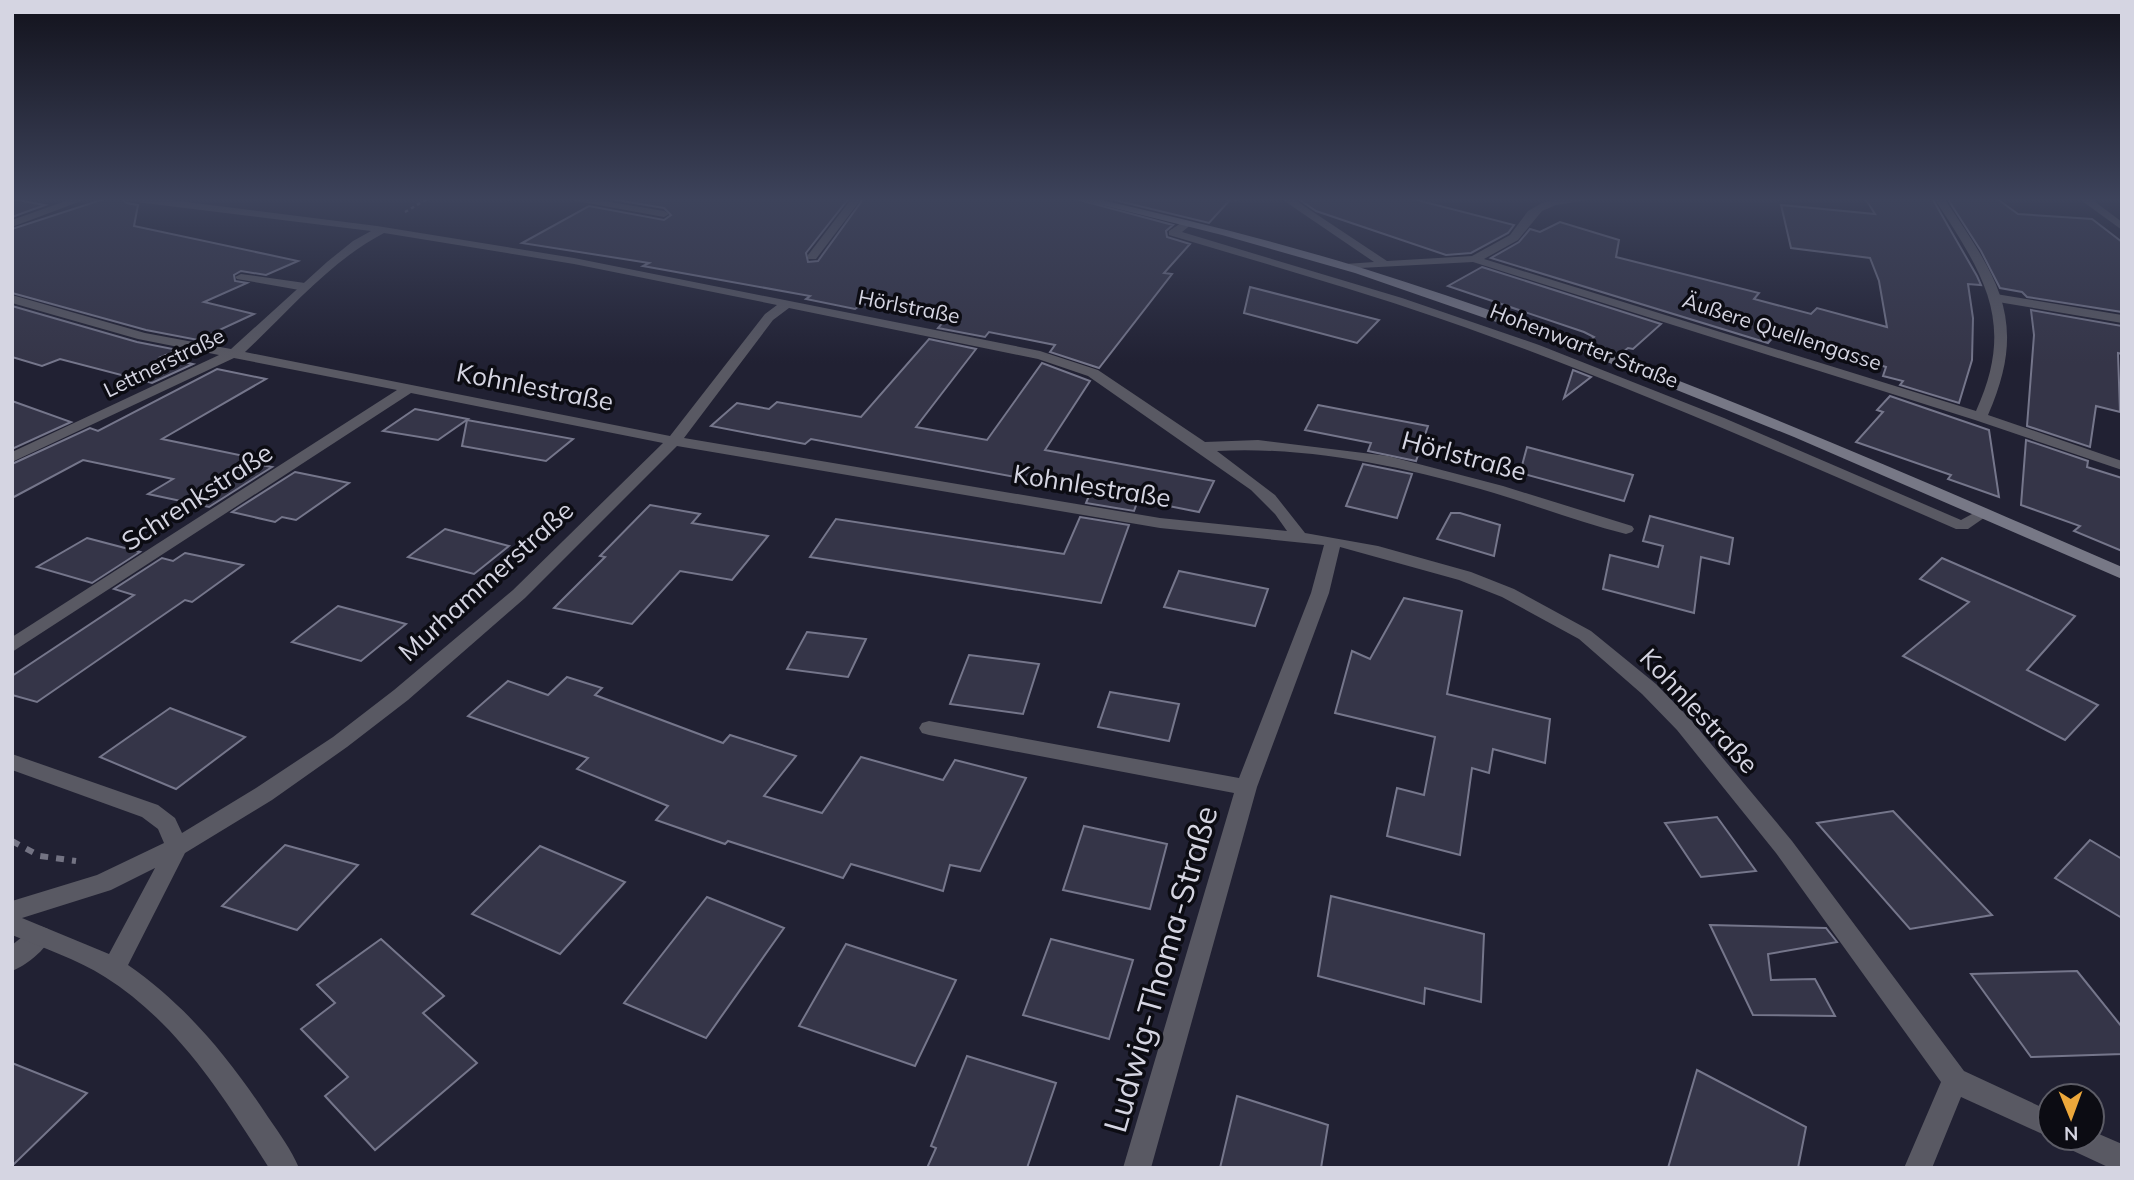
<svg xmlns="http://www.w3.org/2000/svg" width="2134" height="1180" viewBox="0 0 2134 1180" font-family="Mulish,sans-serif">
  <rect width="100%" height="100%" fill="#212133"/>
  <g fill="#353548" stroke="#75768b" stroke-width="2">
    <polygon points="107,198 120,198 127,203 138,205 134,226 298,261 266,275 241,271 234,275 235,281 247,283 204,302 254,314 198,340 146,330 12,293 12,229"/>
    <polygon points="604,198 849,198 806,253 808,262 818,261 864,198 1072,198 1173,225 1166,231 1167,237 1190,244 1164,273 1172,274 1099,368 1050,352 1055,345 989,332 985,337 938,328 945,320 862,304 855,309 806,299 810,296 643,266 649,263 522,243 589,206 664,220 671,215 664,208"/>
    <polygon points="1106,198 1227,198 1229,201 1209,223"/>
    <polygon points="1297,198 1409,198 1514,225 1508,233 1471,253 1446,255 1316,211"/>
    <polygon points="1865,198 1932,198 1977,276 1981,285 1968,284 1973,318 1972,360 1959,403 1900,385 1903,381 1883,376 1886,367 1775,335 1768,343 1491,258 1519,242 1530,229 1540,232 1560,222 1619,240 1616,257 1759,293 1754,299 1811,314 1817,308 1887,327 1879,281 1870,258 1791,248 1781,205 1875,214"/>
    <polygon points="1947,198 1996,198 2018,214 2092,219 2122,242 2122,312 2027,297 2022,292 2000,288 1981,251"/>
    <polygon points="12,199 45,205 12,217"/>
    <polygon points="1482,267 1661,324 1633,349 1628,348 1619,355 1587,343 1594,337 1584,332 1448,286"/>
    <polygon points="1250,287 1379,320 1357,343 1244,313"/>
    <polygon points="12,306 137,342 178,350 161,357 193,364 152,383 60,359 42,366 12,357"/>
    <polygon points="2031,310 2122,326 2122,354 2118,353 2120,412 2096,406 2090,447 2027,426 2034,335"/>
    <polygon points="929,339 976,349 916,427 987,440 1042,363 1090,381 1045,450 1214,481 1199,512 1138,500 1134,511 1086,503 1091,491 811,439 805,444 711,426 737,403 769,409 777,402 861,417"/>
    <polygon points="217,369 266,379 162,439 263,460 256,464 272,467 209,507 148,494 173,479 83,460 12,498 12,464 90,428 98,431"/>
    <polygon points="1573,370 1591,377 1564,398"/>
    <polygon points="1890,396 1989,430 1999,497 1948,479 1951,475 1856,442 1883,412 1877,410"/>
    <polygon points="12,401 71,422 12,449"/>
    <polygon points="1318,405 1428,426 1416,461 1368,451 1371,443 1305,430"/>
    <polygon points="415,409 468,419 438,440 383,431"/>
    <polygon points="467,420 573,439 546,461 462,446"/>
    <polygon points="2026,440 2088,461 2087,467 2122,478 2122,551 2074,531 2080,526 2021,505"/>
    <polygon points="1527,447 1633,475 1624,501 1520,473"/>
    <polygon points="1363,464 1412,474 1397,518 1346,506"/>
    <polygon points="295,472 349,483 296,520 282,517 275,522 232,512"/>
    <polygon points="650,505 700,514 692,523 768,536 732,580 680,571 632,624 554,608 605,557 600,556"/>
    <polygon points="1451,513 1460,513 1500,525 1494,556 1437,539"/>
    <polygon points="1650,516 1733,538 1729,564 1701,557 1694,613 1603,589 1610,555 1658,567 1663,546 1643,541"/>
    <polygon points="1080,517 1129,525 1101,603 810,557 836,519 1064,554"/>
    <polygon points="445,529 509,546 474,574 408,557"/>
    <polygon points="87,538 140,552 92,583 37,567"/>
    <polygon points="185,553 243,565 192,602 185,600 37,702 12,695 12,676 134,595 114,589 162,558 173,561"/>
    <polygon points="1942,558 2075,616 2027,670 2098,705 2065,740 1903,656 1969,602 1920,579"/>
    <polygon points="1179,571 1268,589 1255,626 1164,607"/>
    <polygon points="1404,598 1462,611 1447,694 1550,719 1545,763 1493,749 1489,773 1472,768 1460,855 1387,836 1397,788 1424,795 1435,737 1335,713 1352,651 1370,659"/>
    <polygon points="338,606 406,624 361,661 292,642"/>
    <polygon points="807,632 866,639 848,677 787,669"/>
    <polygon points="969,655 1039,664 1023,714 950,704"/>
    <polygon points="567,677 602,688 595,695 723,743 730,735 796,756 764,796 822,813 861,757 943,780 955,760 1026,778 980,871 950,865 943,891 851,864 843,878 728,841 725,844 656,820 668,806 577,769 588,758 468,716 508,681 548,695"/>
    <polygon points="1110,692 1179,704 1169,741 1098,727"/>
    <polygon points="170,708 245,737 176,789 100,757"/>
    <polygon points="1893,811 1992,915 1910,929 1817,823"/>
    <polygon points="1717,817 1756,871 1701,877 1665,823"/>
    <polygon points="1084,826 1167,844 1150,909 1063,890"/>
    <polygon points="2090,840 2122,859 2122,918 2055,878"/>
    <polygon points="285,845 358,865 297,930 222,906"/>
    <polygon points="540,846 625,882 560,954 472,914"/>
    <polygon points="1331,896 1484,934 1481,1002 1425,988 1424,1004 1318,976"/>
    <polygon points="707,897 784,928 706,1038 624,1003"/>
    <polygon points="1710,925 1826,928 1837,942 1768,954 1771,980 1815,979 1835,1016 1753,1015"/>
    <polygon points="381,939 444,996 423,1013 477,1063 375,1150 325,1096 348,1077 301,1029 335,1003 317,985"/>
    <polygon points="1051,939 1133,960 1109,1039 1023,1015"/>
    <polygon points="846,944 956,980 915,1066 799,1026"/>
    <polygon points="2077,971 2122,1027 2122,1054 2031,1057 1971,974"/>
    <polygon points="967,1056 1056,1083 1027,1168 927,1168 936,1148 931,1146"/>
    <polygon points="12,1063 87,1093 12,1166"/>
    <polygon points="1697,1070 1806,1127 1798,1168 1668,1168"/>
    <polygon points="1237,1096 1328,1125 1321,1168 1220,1168"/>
  </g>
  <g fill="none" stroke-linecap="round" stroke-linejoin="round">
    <polyline stroke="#737383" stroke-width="2.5" stroke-dasharray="3.5 3.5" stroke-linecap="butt" points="405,212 429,198"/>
    <polyline stroke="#737383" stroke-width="6" stroke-dasharray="8 8" stroke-linecap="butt" points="12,841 40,856 76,861"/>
    <g fill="#595963" fill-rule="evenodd">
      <polygon points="560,198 586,198 664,211 669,214 664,217"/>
      <polygon points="1242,198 1235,202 1230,199 1230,198"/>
      <polygon points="241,274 305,283 311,287 305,291 237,279 235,277"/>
      <polygon points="1996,294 2122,315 2122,323 1992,301 1990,298"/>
      <path d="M40 926 48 929 52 936C45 950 27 965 12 971V945L32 929Z"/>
    </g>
    <g fill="#595963" fill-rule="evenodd">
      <polygon points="74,198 89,198 12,227 12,220"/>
      <path d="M123 198H155L377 226 574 258 1040 351 1098 370 1205 442 1258 440 1388 456 1503 486 1632 526 1634 529 1632 532 1626 534C1581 523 1538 506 1494 493 1405 467 1309 446 1217 451L1275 495 1305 533 1378 546 1471 572 1514 589 1591 631 1656 684 1691 720 1792 841 1964 1071 2050 1111 2051 1138 1961 1097 1932 1168H1904L1941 1082 1776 853 1677 730 1642 694 1579 639 1502 597 1459 580 1340 547 1329 593 1257 787 1151 1168H1123L1234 793 929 735 922 733 919 728 922 723 929 721 1239 778 1311 593 1324 545 1160 528 677 446 525 598 408 700 347 747 272 800 185 853 128 965C187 1006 229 1058 268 1117 279 1133 291 1149 299 1168H269C223 1096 178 1023 105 977 77 959 43 948 12 935V901L97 875 164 843 158 829 142 817 12 770V754L158 805 175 818 182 833 256 788 333 737 394 690 513 590 663 443 411 393 12 652V637L397 390 234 358 12 462V452L219 355 138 339 12 303V295L145 333 231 349 327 262 353 241 371 231 128 201ZM384 233 574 264 777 305 765 314 670 436 245 352C289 311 330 261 384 233ZM789 308 1038 359 1088 376 1251 490 1275 514 1287 531 1160 518 684 438 773 320ZM155 868 109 954 22 918 111 890Z"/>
      <polygon points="852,198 862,198 816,259 808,259 808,255"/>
      <path d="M1280 198H1292L1387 261 1472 256 1510 235 1528 211 1542 203 1561 198H1601L1556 205 1542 211 1518 240 1484 259 1976 411C2017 321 1983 274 1934 198H1944C1997 277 2030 320 1988 415L2122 461V470L1975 420 1473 262 1341 269 1339 267 1345 264 1374 262Z"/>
      <polygon points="2078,198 2090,198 2122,222 2122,230"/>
      <path d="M1184 221 1193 223 1182 232 1402 298 1539 345 1724 418 1961 520 1983 508 1991 513 1968 529H1956C1795 459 1633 387 1467 328 1369 293 1269 265 1169 235V231Z"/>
      <polygon points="2092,1131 2122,1144 2122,1168 2110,1168 2067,1148 2063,1138 2092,1138"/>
    </g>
    <path fill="#777886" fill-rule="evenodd" d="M1074 198H1093C1185 219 1275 241 1365 269 1624 350 1873 459 2122 567V579L1794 437 1577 350 1355 273 1222 235Z"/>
  </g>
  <linearGradient id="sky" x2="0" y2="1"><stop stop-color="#12121c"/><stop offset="0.55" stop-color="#3d435b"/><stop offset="1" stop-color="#3d435b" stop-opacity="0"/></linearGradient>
  <rect width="2134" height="363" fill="url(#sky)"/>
  <g text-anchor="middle" stroke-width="7" stroke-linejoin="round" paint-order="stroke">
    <g font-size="21" fill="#d5d5e2" stroke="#0c0c13">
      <text transform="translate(909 307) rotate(11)" y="7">Hörlstraße</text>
      <text transform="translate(1782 332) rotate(18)" y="7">Äußere Quellengasse</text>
      <text transform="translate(1584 346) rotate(21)" y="7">Hohenwarter Straße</text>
      <text transform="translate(164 363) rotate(-26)" y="7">Lettnerstraße</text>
    </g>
    <g font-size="26" fill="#d5d5e2" stroke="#0c0c13">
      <text transform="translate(535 387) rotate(11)" y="9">Kohnlestraße</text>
      <text transform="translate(1464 456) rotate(15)" y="9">Hörlstraße</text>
      <text transform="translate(1092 486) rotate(9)" y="9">Kohnlestraße</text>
      <text transform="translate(197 497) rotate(-33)" y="9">Schrenkstraße</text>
      <text transform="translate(486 581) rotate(-42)" y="9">Murhammerstraße</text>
      <text transform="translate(1699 711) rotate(47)" y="9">Kohnlestraße</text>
    </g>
    <g font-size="32" fill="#d5d5e2" stroke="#0c0c13">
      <text transform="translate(1161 969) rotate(-74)" y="11">Ludwig-Thoma-Straße</text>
    </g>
  </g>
  <rect width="2134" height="1180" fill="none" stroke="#d5d5e2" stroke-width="28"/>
  <g transform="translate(2071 1117) rotate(179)"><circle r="33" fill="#0c0c13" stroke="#5c5c66" stroke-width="2"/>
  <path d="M0-5L12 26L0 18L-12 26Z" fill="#eda83b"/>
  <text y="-10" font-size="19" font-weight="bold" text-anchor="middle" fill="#d5d5e2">N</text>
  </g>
</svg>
